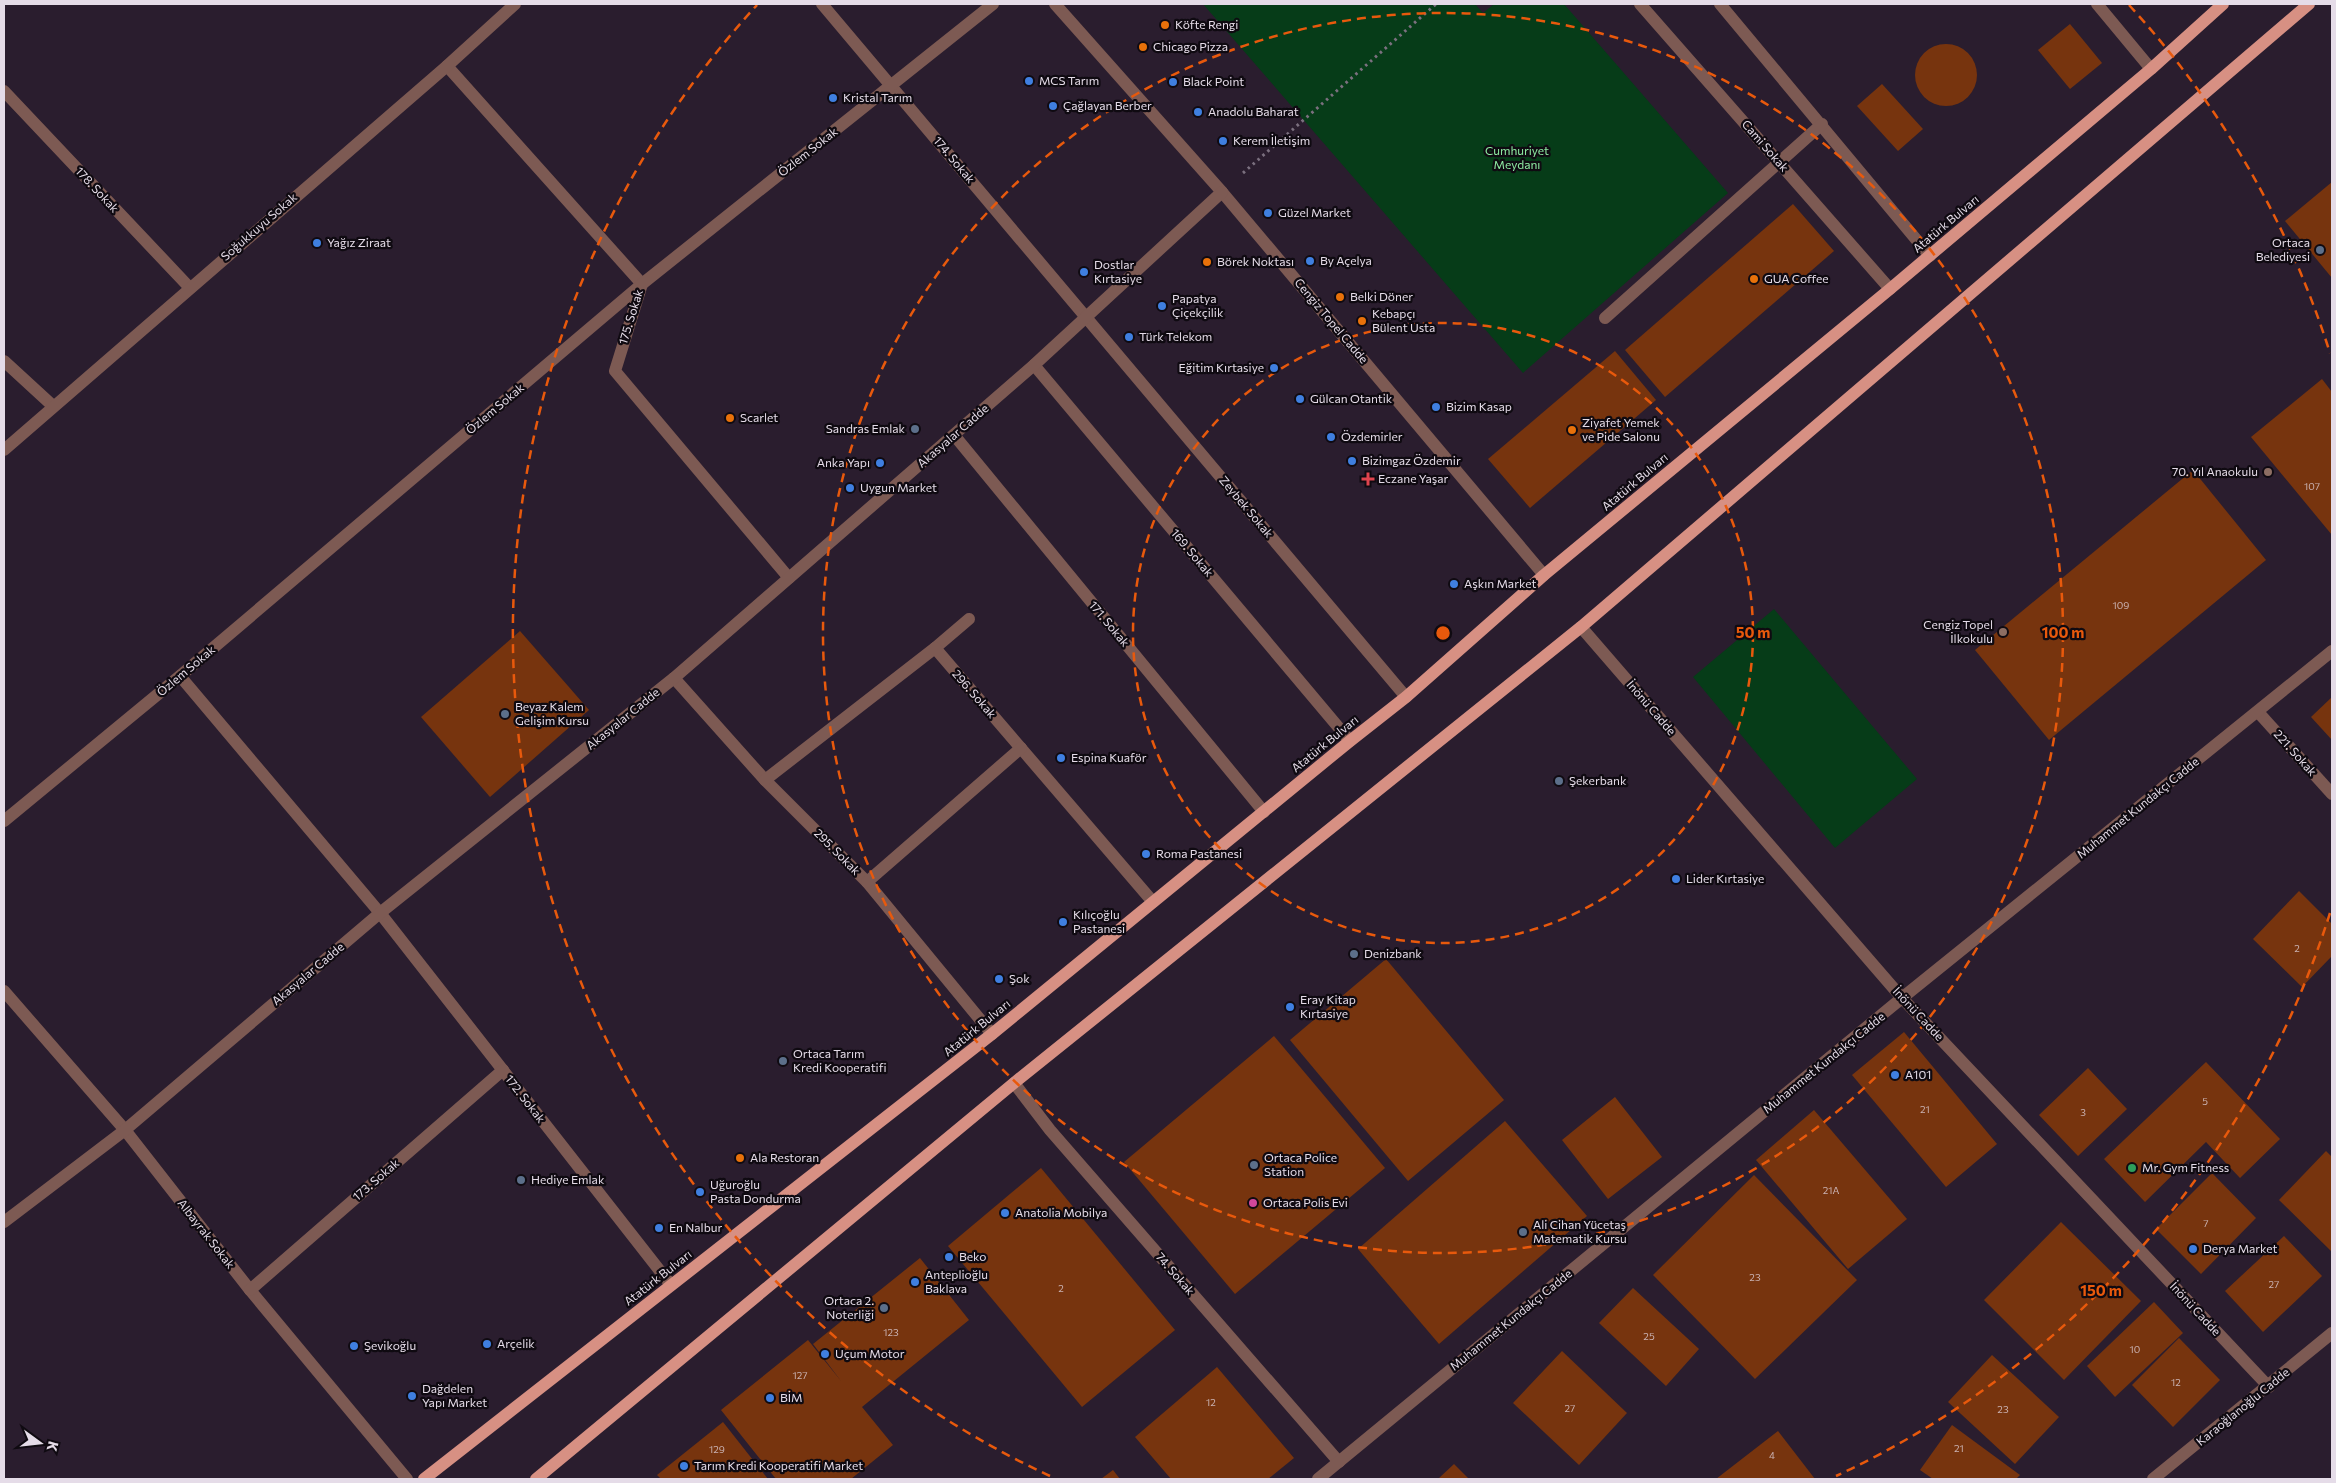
<svg xmlns="http://www.w3.org/2000/svg" width="2336" height="1483" viewBox="0 0 2336 1483" font-family="Commissioner,sans-serif">
  <rect width="100%" height="100%" fill="#2a1d2e"/>
  <g fill="#063c18">
    <polygon points="1203,4 1475,4 1483,13 1494,4 1564,4 1728,193 1523,373"/>
    <polygon points="1774,609 1917,779 1835,848 1693,677"/>
  </g>
  <g fill="#77340e">
    <polygon points="2070,24 2102,63 2070,89 2038,50"/>
    <circle cx="1946" cy="75" r="31"/>
    <polygon points="1882,84 1923,129 1898,151 1857,106"/>
    <polygon points="2332,182 2332,278 2285,221"/>
    <polygon points="1793,204 1834,251 1665,397 1625,350"/>
    <polygon points="1615,351 1656,400 1530,508 1488,459"/>
    <polygon points="2322,379 2332,392 2332,535 2251,437"/>
    <polygon points="2193,470 2266,560 2049,740 1975,650"/>
    <polygon points="520,631 589,710 490,797 421,717"/>
    <polygon points="2332,697 2332,740 2311,717"/>
    <polygon points="2299,891 2332,924 2332,956 2302,987 2253,939"/>
    <polygon points="1386,959 1504,1100 1408,1181 1290,1040"/>
    <polygon points="1904,1032 1997,1144 1946,1187 1852,1075"/>
    <polygon points="1274,1036 1385,1168 1235,1294 1124,1162"/>
    <polygon points="2206,1062 2280,1139 2240,1178 2206,1142 2145,1202 2104,1159"/>
    <polygon points="2088,1068 2127,1109 2078,1156 2039,1115"/>
    <polygon points="1615,1097 1662,1157 1608,1199 1562,1140"/>
    <polygon points="1814,1110 1907,1219 1848,1269 1756,1160"/>
    <polygon points="1505,1121 1587,1216 1439,1344 1358,1249"/>
    <polygon points="2326,1151 2332,1157 2332,1252 2279,1200"/>
    <polygon points="1041,1168 1175,1330 1082,1407 948,1246"/>
    <polygon points="2212,1173 2256,1218 2201,1274 2156,1229"/>
    <polygon points="1754,1175 1857,1280 1755,1379 1653,1275"/>
    <polygon points="2061,1222 2141,1301 2064,1380 1984,1300"/>
    <polygon points="2284,1236 2322,1276 2263,1332 2225,1291"/>
    <polygon points="920,1258 969,1320 862,1407 893,1445 851,1479 776,1479 721,1410 808,1340 841,1381 813,1344"/>
    <polygon points="1633,1288 1699,1349 1666,1386 1599,1323"/>
    <polygon points="2154,1302 2183,1333 2115,1397 2087,1366"/>
    <polygon points="2179,1338 2220,1380 2173,1427 2132,1385"/>
    <polygon points="1562,1351 1627,1413 1579,1465 1513,1403"/>
    <polygon points="1992,1355 2059,1417 2015,1464 1948,1402"/>
    <polygon points="1217,1367 1294,1458 1268,1479 1171,1479 1135,1437"/>
    <polygon points="723,1422 768,1479 661,1479 657,1475"/>
    <polygon points="1952,1425 2020,1475 2016,1479 1933,1479 1920,1470"/>
    <polygon points="1778,1431 1815,1479 1716,1479"/>
    <polygon points="1454,1464 1469,1479 1438,1479"/>
    <polygon points="1113,1470 1120,1479 1101,1479"/>
  </g>
  <g fill="none" stroke-linecap="round" stroke-linejoin="round">
    <polyline stroke="#7b707f" stroke-width="3" stroke-dasharray="2.5 4" stroke-linecap="butt" points="1243,173 1436,4"/>
    <g stroke="#7d5a53" stroke-width="12">
      <polyline points="822,4 1406,697"/>
      <polyline points="1055,4 1222,192 1544,575"/>
      <polyline points="1640,4 1890,289"/>
      <polyline points="1720,4 1930,256"/>
      <polyline points="2097,4 2151,69"/>
      <polyline points="447,66 642,284 615,371 789,578"/>
      <polyline points="4,91 190,288"/>
      <polyline points="1605,318 1822,124"/>
      <polyline points="4,361 53,406"/>
      <polyline points="1034,365 1350,741"/>
      <polyline points="954,435 1264,812"/>
      <polyline points="4,450 447,66 515,4"/>
      <polyline points="1581,627 1902,998 2269,1387"/>
      <polyline points="935,648 969,619"/>
      <polyline points="180,676 380,913 671,1285"/>
      <polyline points="674,678 765,780 867,882 992,1034"/>
      <polyline points="2258,712 2332,794"/>
      <polyline points="765,780 935,648 1153,902"/>
      <polyline points="4,821 180,676 642,284 993,4"/>
      <polyline points="867,882 1021,748"/>
      <polyline points="4,991 125,1130 250,1290 407,1479"/>
      <polyline points="1014,1083 1050,1130 1339,1462"/>
      <polyline points="4,1222 125,1130 380,913 674,678 1034,365 1222,192"/>
      <polyline points="250,1290 503,1070"/>
      <polyline points="1318,1479 1902,998 2332,651"/>
      <polyline points="2153,1479 2332,1333"/>
    </g>
    <g stroke="#d79083" stroke-width="12">
      <polyline points="424,1479 992,1034 1350,741 1406,697 1544,575 1890,289 2151,69 2223,4"/>
      <polyline points="536,1479 1014,1083 1581,627 2309,4"/>
    </g>
  </g>
  <g fill="none" stroke="#e8590c" stroke-width="2.5" stroke-dasharray="9 6">
    <circle cx="1443" cy="633" r="310"/>
    <circle cx="1443" cy="633" r="620"/>
    <path d="M2330 913A930 930 0 0 1 1836 1476M1050 1476A930 930 0 0 1 757 5M2129 5A930 930 0 0 1 2330 353"/>
  </g>
  <g fill="#e8710a" stroke="#0f0a11" stroke-width="2">
    <circle cx="1165" cy="25" r="5"/>
    <circle cx="1143" cy="47" r="5"/>
    <circle cx="1207" cy="262" r="5"/>
    <circle cx="1754" cy="279" r="5"/>
    <circle cx="1340" cy="297" r="5"/>
    <circle cx="1362" cy="321" r="5"/>
    <circle cx="730" cy="418" r="5"/>
    <circle cx="1572" cy="430" r="5"/>
    <circle cx="740" cy="1158" r="5"/>
  </g>
  <g fill="#3f7fe0" stroke="#0f0a11" stroke-width="2">
    <circle cx="1029" cy="81" r="5"/>
    <circle cx="1173" cy="82" r="5"/>
    <circle cx="833" cy="98" r="5"/>
    <circle cx="1053" cy="106" r="5"/>
    <circle cx="1198" cy="112" r="5"/>
    <circle cx="1223" cy="141" r="5"/>
    <circle cx="1268" cy="213" r="5"/>
    <circle cx="317" cy="243" r="5"/>
    <circle cx="1310" cy="261" r="5"/>
    <circle cx="1084" cy="272" r="5"/>
    <circle cx="1162" cy="306" r="5"/>
    <circle cx="1129" cy="337" r="5"/>
    <circle cx="1274" cy="368" r="5"/>
    <circle cx="1300" cy="399" r="5"/>
    <circle cx="1436" cy="407" r="5"/>
    <circle cx="1331" cy="437" r="5"/>
    <circle cx="1352" cy="461" r="5"/>
    <circle cx="880" cy="463" r="5"/>
    <circle cx="850" cy="488" r="5"/>
    <circle cx="1454" cy="584" r="5"/>
    <circle cx="1061" cy="758" r="5"/>
    <circle cx="1146" cy="854" r="5"/>
    <circle cx="1676" cy="879" r="5"/>
    <circle cx="1063" cy="922" r="5"/>
    <circle cx="999" cy="979" r="5"/>
    <circle cx="1290" cy="1007" r="5"/>
    <circle cx="1895" cy="1075" r="5"/>
    <circle cx="700" cy="1192" r="5"/>
    <circle cx="1005" cy="1213" r="5"/>
    <circle cx="659" cy="1228" r="5"/>
    <circle cx="2193" cy="1249" r="5"/>
    <circle cx="949" cy="1257" r="5"/>
    <circle cx="915" cy="1282" r="5"/>
    <circle cx="487" cy="1344" r="5"/>
    <circle cx="354" cy="1346" r="5"/>
    <circle cx="825" cy="1354" r="5"/>
    <circle cx="412" cy="1396" r="5"/>
    <circle cx="770" cy="1398" r="5"/>
    <circle cx="684" cy="1466" r="5"/>
  </g>
  <g fill="#5c6f8a" stroke="#0f0a11" stroke-width="2">
    <circle cx="2320" cy="250" r="5"/>
    <circle cx="915" cy="429" r="5"/>
    <circle cx="505" cy="714" r="5"/>
    <circle cx="1559" cy="781" r="5"/>
    <circle cx="1354" cy="954" r="5"/>
    <circle cx="783" cy="1061" r="5"/>
    <circle cx="1254" cy="1165" r="5"/>
    <circle cx="521" cy="1180" r="5"/>
    <circle cx="1523" cy="1232" r="5"/>
    <circle cx="884" cy="1308" r="5"/>
  </g>
  <g fill="#8d6e63" stroke="#0f0a11" stroke-width="2">
    <circle cx="2268" cy="472" r="5"/>
    <circle cx="2003" cy="632" r="5"/>
  </g>
  <path fill="#e0444e" stroke="#0f0a11" stroke-width="2" d="M1365.5 471.5h5v5h5v5h-5v5h-5v-5h-5v-5h5z"/>
  <circle fill="#2e9e5b" stroke="#0f0a11" stroke-width="2" cx="2132" cy="1168" r="5"/>
  <circle fill="#d1479c" stroke="#0f0a11" stroke-width="2" cx="1253" cy="1203" r="5"/>
  <g text-anchor="middle" stroke-width="4.5" stroke-linejoin="round" paint-order="stroke">
    <g font-size="10" fill="#cab2b2">
      <text x="2312" y="490">107</text>
      <text x="2121" y="609">109</text>
      <text x="2297" y="952">2</text>
      <text x="2205" y="1105">5</text>
      <text x="1925" y="1113">21</text>
      <text x="2083" y="1116">3</text>
      <text x="1831" y="1194">21A</text>
      <text x="2206" y="1227">7</text>
      <text x="1755" y="1281">23</text>
      <text x="2274" y="1288">27</text>
      <text x="1061" y="1292">2</text>
      <text x="891" y="1336">123</text>
      <text x="1649" y="1340">25</text>
      <text x="2135" y="1353">10</text>
      <text x="800" y="1379">127</text>
      <text x="2176" y="1386">12</text>
      <text x="1211" y="1406">12</text>
      <text x="1570" y="1412">27</text>
      <text x="2003" y="1413">23</text>
      <text x="1959" y="1452">21</text>
      <text x="717" y="1453">129</text>
      <text x="1772" y="1459">4</text>
    </g>
    <g font-size="12" fill="#e5dce8" stroke="#0f0a11" text-anchor="start">
      <text x="1175" y="29">Köfte Rengi</text>
      <text x="1153" y="51">Chicago Pizza</text>
      <text x="1039" y="85">MCS Tarım</text>
      <text x="1183" y="86">Black Point</text>
      <text x="843" y="102">Kristal Tarım</text>
      <text x="1063" y="110">Çağlayan Berber</text>
      <text x="1208" y="116">Anadolu Baharat</text>
      <text x="1233" y="145">Kerem İletişim</text>
      <text x="1278" y="217">Güzel Market</text>
      <text x="327" y="247">Yağız Ziraat</text>
      <text x="2310" y="247" text-anchor="end">Ortaca<tspan x="2310" dy="14">Belediyesi</tspan></text>
      <text x="1320" y="265">By Açelya</text>
      <text x="1217" y="266">Börek Noktası</text>
      <text x="1094" y="269">Dostlar<tspan x="1094" dy="14">Kırtasiye</tspan></text>
      <text x="1764" y="283">GUA Coffee</text>
      <text x="1350" y="301">Belki Döner</text>
      <text x="1172" y="303">Papatya<tspan x="1172" dy="14">Çiçekçilik</tspan></text>
      <text x="1372" y="318">Kebapçı<tspan x="1372" dy="14">Bülent Usta</tspan></text>
      <text x="1139" y="341">Türk Telekom</text>
      <text x="1264" y="372" text-anchor="end">Eğitim Kırtasiye</text>
      <text x="1310" y="403">Gülcan Otantik</text>
      <text x="1446" y="411">Bizim Kasap</text>
      <text x="740" y="422">Scarlet</text>
      <text x="1582" y="427">Ziyafet Yemek<tspan x="1582" dy="14">ve Pide Salonu</tspan></text>
      <text x="905" y="433" text-anchor="end">Sandras Emlak</text>
      <text x="1341" y="441">Özdemirler</text>
      <text x="1362" y="465">Bizimgaz Özdemir</text>
      <text x="870" y="467" text-anchor="end">Anka Yapı</text>
      <text x="2258" y="476" text-anchor="end">70. Yıl Anaokulu</text>
      <text x="1378" y="483">Eczane Yaşar</text>
      <text x="860" y="492">Uygun Market</text>
      <text x="1464" y="588">Aşkın Market</text>
      <text x="1993" y="629" text-anchor="end">Cengiz Topel<tspan x="1993" dy="14">İlkokulu</tspan></text>
      <text x="515" y="711">Beyaz Kalem<tspan x="515" dy="14">Gelişim Kursu</tspan></text>
      <text x="1071" y="762">Espina Kuaför</text>
      <text x="1569" y="785">Şekerbank</text>
      <text x="1156" y="858">Roma Pastanesi</text>
      <text x="1686" y="883">Lider Kırtasiye</text>
      <text x="1073" y="919">Kılıçoğlu<tspan x="1073" dy="14">Pastanesi</tspan></text>
      <text x="1364" y="958">Denizbank</text>
      <text x="1009" y="983">Şok</text>
      <text x="1300" y="1004">Eray Kitap<tspan x="1300" dy="14">Kırtasiye</tspan></text>
      <text x="793" y="1058">Ortaca Tarım<tspan x="793" dy="14">Kredi Kooperatifi</tspan></text>
      <text x="1905" y="1079">A101</text>
      <text x="750" y="1162">Ala Restoran</text>
      <text x="1264" y="1162">Ortaca Police<tspan x="1264" dy="14">Station</tspan></text>
      <text x="2142" y="1172">Mr. Gym Fitness</text>
      <text x="531" y="1184">Hediye Emlak</text>
      <text x="710" y="1189">Uğuroğlu<tspan x="710" dy="14">Pasta Dondurma</tspan></text>
      <text x="1263" y="1207">Ortaca Polis Evi</text>
      <text x="1015" y="1217">Anatolia Mobilya</text>
      <text x="1533" y="1229">Ali Cihan Yücetaş<tspan x="1533" dy="14">Matematik Kursu</tspan></text>
      <text x="669" y="1232">En Nalbur</text>
      <text x="2203" y="1253">Derya Market</text>
      <text x="959" y="1261">Beko</text>
      <text x="925" y="1279">Anteplioğlu<tspan x="925" dy="14">Baklava</tspan></text>
      <text x="874" y="1305" text-anchor="end">Ortaca 2.<tspan x="874" dy="14">Noterliği</tspan></text>
      <text x="497" y="1348">Arçelik</text>
      <text x="364" y="1350">Şevikoğlu</text>
      <text x="835" y="1358">Uçum Motor</text>
      <text x="422" y="1393">Dağdelen<tspan x="422" dy="14">Yapı Market</tspan></text>
      <text x="780" y="1402">BİM</text>
      <text x="694" y="1470">Tarım Kredi Kooperatifi Market</text>
    </g>
    <g font-size="12" fill="#e5dce8" stroke="#0f0a11">
      <text transform="translate(1765 146) rotate(49)" y="4">Cami Sokak</text>
      <text transform="translate(808 152) rotate(-38)" y="4">Özlem Sokak</text>
      <text transform="translate(954 160) rotate(50)" y="4">174. Sokak</text>
      <text transform="translate(97 190) rotate(47)" y="4">178. Sokak</text>
      <text transform="translate(1946 224) rotate(-40)" y="4">Atatürk Bulvarı</text>
      <text transform="translate(259 227) rotate(-41)" y="4">Soğukkuyu Sokak</text>
      <text transform="translate(631 317) rotate(-73)" y="4">175. Sokak</text>
      <text transform="translate(1331 321) rotate(50)" y="4">Cengiz Topel Cadde</text>
      <text transform="translate(495 409) rotate(-40)" y="4">Özlem Sokak</text>
      <text transform="translate(953 436) rotate(-41)" y="4">Akasyalar Cadde</text>
      <text transform="translate(1635 482) rotate(-40)" y="4">Atatürk Bulvarı</text>
      <text transform="translate(1246 507) rotate(50)" y="4">Zeybek Sokak</text>
      <text transform="translate(1192 553) rotate(50)" y="4">169. Sokak</text>
      <text transform="translate(1109 624) rotate(50)" y="4">171. Sokak</text>
      <text transform="translate(186 671) rotate(-40)" y="4">Özlem Sokak</text>
      <text transform="translate(974 694) rotate(49)" y="4">296. Sokak</text>
      <text transform="translate(1651 708) rotate(49)" y="4">İnönü Cadde</text>
      <text transform="translate(623 719) rotate(-39)" y="4">Akasyalar Cadde</text>
      <text transform="translate(1325 744) rotate(-39)" y="4">Atatürk Bulvarı</text>
      <text transform="translate(2295 753) rotate(48)" y="4">221. Sokak</text>
      <text transform="translate(2138 808) rotate(-39)" y="4">Muhammet Kundakçı Cadde</text>
      <text transform="translate(837 852) rotate(45)" y="4">295. Sokak</text>
      <text transform="translate(308 974) rotate(-40)" y="4">Akasyalar Cadde</text>
      <text transform="translate(1918 1014) rotate(47)" y="4">İnönü Cadde</text>
      <text transform="translate(977 1028) rotate(-39)" y="4">Atatürk Bulvarı</text>
      <text transform="translate(1824 1063) rotate(-39)" y="4">Muhammet Kundakçı Cadde</text>
      <text transform="translate(525 1099) rotate(52)" y="4">172. Sokak</text>
      <text transform="translate(376 1180) rotate(-41)" y="4">173. Sokak</text>
      <text transform="translate(206 1234) rotate(52)" y="4">Albayrak Sokak</text>
      <text transform="translate(1175 1274) rotate(49)" y="4">74. Sokak</text>
      <text transform="translate(658 1278) rotate(-38)" y="4">Atatürk Bulvarı</text>
      <text transform="translate(2195 1309) rotate(47)" y="4">İnönü Cadde</text>
      <text transform="translate(1511 1320) rotate(-39)" y="4">Muhammet Kundakçı Cadde</text>
      <text transform="translate(2243 1407) rotate(-39)" y="4">Karaoğlanoğlu Cadde</text>
    </g>
    <g font-size="12" fill="#8eeba2" stroke="#0f0a11">
      <text x="1517" y="155">Cumhuriyet<tspan x="1517" dy="14">Meydanı</tspan></text>
    </g>
  </g>
  <circle cx="1443" cy="633" r="8" fill="#e8590c" stroke="#0f0a11" stroke-width="2.5"/>
  <g font-size="15" text-anchor="middle" font-weight="bold" fill="#e8590c" stroke="#0f0a11" stroke-width="4.5" stroke-linejoin="round" paint-order="stroke">
    <text x="1753" y="638">50 m</text>
    <text x="2063" y="638">100 m</text>
    <text x="2101" y="1296">150 m</text>
  </g>
  <rect width="2336" height="1483" fill="none" stroke="#e5dce8" stroke-width="10"/>
  <g transform="translate(40 1443) rotate(105)" stroke="#0f0a11" stroke-width="4" paint-order="stroke">
  <path d="M0-4L9 19L0 12L-9 19Z" fill="#e5dce8"/>
  <text y="-8" font-size="14" font-weight="bold" text-anchor="middle" fill="#e5dce8">K</text>
  </g>
</svg>
